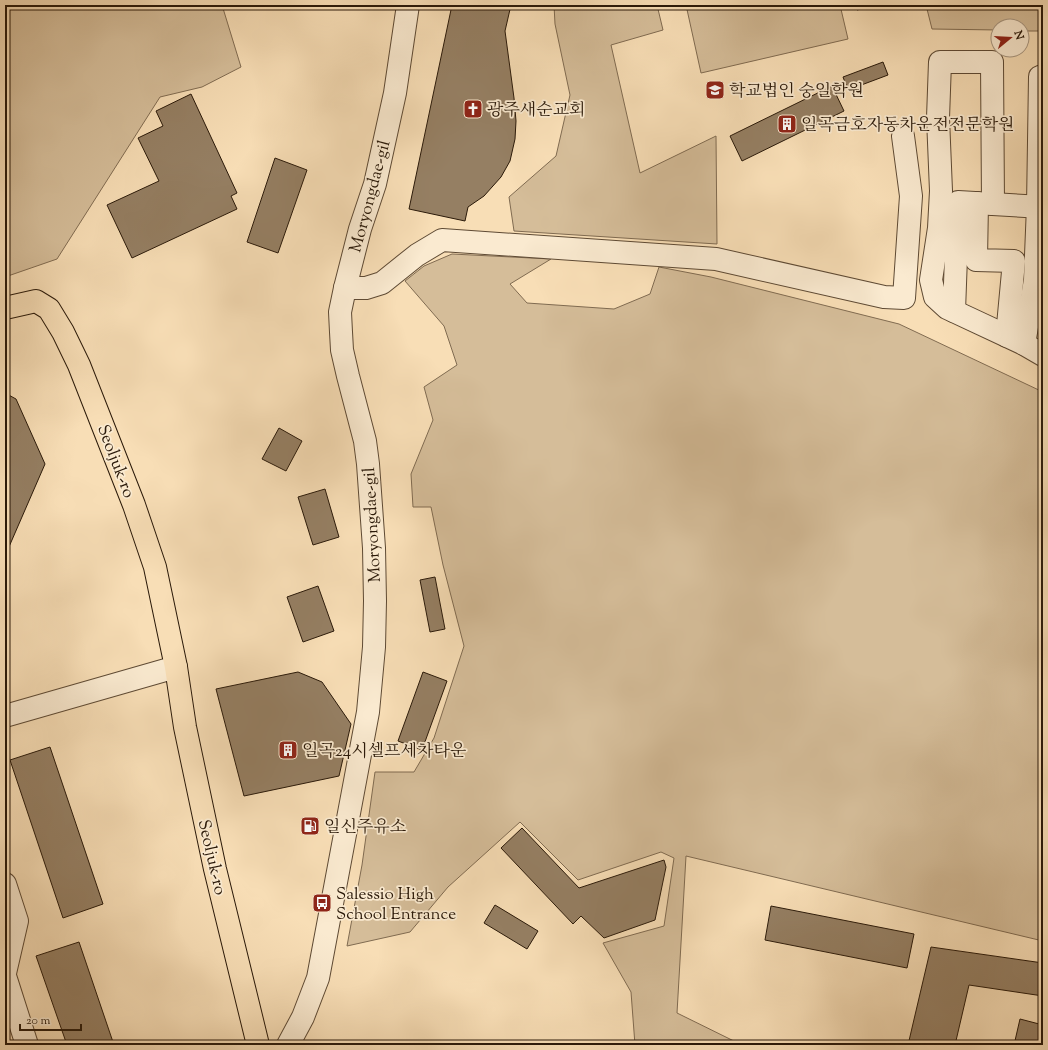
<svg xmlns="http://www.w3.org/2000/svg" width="1048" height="1050" viewBox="0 0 1048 1050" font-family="'Sorts Mill Goudy','Noto Serif KR',serif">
  <rect width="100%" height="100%" fill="#f8deb6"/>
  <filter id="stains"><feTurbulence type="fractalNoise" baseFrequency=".005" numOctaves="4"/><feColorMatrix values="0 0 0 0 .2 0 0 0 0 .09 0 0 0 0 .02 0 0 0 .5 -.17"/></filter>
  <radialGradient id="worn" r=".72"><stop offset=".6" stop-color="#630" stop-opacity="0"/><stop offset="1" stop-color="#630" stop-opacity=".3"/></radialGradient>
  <g fill="#d5bd99" stroke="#806b51">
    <polygon points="5,5 222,5 241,67 202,87 160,97 57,259 5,277"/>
    <polygon points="554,5 657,5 663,30 611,45 640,173 716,136 717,244 514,231 509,197 556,156 570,95 555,24"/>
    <polygon points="686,5 840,5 848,39 701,73"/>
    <polygon points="926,5 1043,5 1043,31 1022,31 1022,26 998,26 998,30 932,29"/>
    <polygon points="452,254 551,259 510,284 527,303 614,309 650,294 659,267 711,277 899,324 1043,392 1043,941 686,856 677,1013 742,1045 635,1045 631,992 603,943 664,926 674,858 661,852 578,880 520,822 448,887 410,932 347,946 362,865 375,772 414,772 434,738 464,646 443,565 431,507 413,507 411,474 433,420 424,387 457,365 444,326 405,281 424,266"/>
  </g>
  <g fill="#957f63" stroke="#2a1909">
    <polygon points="452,5 511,5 505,31 514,98 516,121 515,139 510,161 501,177 484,196 468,207 465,221 409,209"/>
    <polygon points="856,5 876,5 857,10"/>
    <polygon points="883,62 888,75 848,90 843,77"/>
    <polygon points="832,86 844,111 742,161 730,136"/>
    <polygon points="191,94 237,193 231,196 237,209 132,258 107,205 159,181 138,138 163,126 156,111"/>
    <polygon points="275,158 307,170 278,253 247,242"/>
    <polygon points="5,393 16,399 45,464 5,556"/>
    <polygon points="279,428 302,441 286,471 262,459"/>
    <polygon points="325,489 339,537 313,545 298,497"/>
    <polygon points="435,577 445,629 430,632 420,580"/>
    <polygon points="318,586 334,631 303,642 287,597"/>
    <polygon points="298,672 322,682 351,724 339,776 244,796 216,689"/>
    <polygon points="423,672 447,681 422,750 398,741"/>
    <polygon points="50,747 103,904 63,918 10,760"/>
    <polygon points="522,828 579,888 664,860 666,867 655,920 604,938 581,916 573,924 501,848"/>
    <polygon points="495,905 538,931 527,949 484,923"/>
    <polygon points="771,906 914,934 907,968 765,940"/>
    <polygon points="79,942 114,1045 67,1045 36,956"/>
    <polygon points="931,947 1043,963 1043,996 969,985 955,1045 908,1045"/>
    <polygon points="1020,1019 1043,1025 1043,1037 1041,1045 1014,1045"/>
  </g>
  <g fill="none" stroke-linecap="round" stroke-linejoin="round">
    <g stroke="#5e4a34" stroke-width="24">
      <g id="minor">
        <polyline points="1043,76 1040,77 1038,206 1035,280 1024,344 1043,355"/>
        <polyline points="977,203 976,260 1014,261 1007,336"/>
        <polyline points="993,204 992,62 940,62 938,118 941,191 939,228 931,280 935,297 947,308 1024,344"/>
        <polyline points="345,288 366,288 382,283 417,255 442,240 716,259 884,297 904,298 911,196 903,136"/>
        <polyline points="954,311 958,202 1043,207"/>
        <polyline points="5,716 176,667"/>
        <polyline points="5,884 17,921 5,973"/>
        <polyline points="5,976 27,1045"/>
        <polyline points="288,1045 303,1017 318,978 368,712 374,647 375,601 374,548 368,464 365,441 348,376 342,350 341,332 340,312 345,288 360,229 375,184 395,93 408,5"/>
      </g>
    </g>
    <g stroke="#2a1909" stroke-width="24">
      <polyline id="major" points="5,308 36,301 49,309 63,332 79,365 134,505 155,567 176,667 185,727 215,869 258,1045"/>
    </g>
    <use href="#minor" stroke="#faead0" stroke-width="22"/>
    <use href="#major" stroke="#f8deb6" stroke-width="22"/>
  </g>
  <defs>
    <g id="school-square" transform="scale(1)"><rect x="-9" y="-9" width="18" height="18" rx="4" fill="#8f2418" stroke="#faead0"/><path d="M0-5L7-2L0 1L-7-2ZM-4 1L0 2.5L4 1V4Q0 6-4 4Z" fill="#fff"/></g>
    <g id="church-square" transform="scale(1)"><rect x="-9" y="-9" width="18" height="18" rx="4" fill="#8f2418" stroke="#faead0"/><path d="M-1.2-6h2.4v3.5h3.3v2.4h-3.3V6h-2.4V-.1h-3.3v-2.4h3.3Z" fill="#fff"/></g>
    <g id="building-square" transform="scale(1)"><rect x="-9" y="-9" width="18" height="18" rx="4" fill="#8f2418" stroke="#faead0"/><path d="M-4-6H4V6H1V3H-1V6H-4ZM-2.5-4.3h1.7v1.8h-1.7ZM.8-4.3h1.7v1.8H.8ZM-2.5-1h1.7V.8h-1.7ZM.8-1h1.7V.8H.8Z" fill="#fff"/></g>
    <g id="fuel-square" transform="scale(1)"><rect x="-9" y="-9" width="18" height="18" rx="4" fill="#8f2418" stroke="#faead0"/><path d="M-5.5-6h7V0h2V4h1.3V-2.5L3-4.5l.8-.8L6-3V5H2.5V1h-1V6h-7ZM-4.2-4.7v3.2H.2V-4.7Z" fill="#fff"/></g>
    <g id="bus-square" transform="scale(1)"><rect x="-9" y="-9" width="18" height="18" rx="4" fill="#8f2418" stroke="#faead0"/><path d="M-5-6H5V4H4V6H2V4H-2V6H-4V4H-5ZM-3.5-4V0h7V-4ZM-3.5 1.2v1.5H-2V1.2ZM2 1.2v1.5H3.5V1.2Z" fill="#fff"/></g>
  </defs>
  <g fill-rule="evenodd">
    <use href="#school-square" x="715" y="90"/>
    <use href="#church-square" x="473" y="109"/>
    <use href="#building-square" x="787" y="124"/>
    <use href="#building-square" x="288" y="750"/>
    <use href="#fuel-square" x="310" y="826"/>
    <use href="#bus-square" x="322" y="903"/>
  </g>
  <g text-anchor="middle" stroke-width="3.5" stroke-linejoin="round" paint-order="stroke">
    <g font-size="17" fill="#2a1909" stroke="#faead0" text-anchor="start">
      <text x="729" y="96">학교법인 숭일학원</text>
      <text x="487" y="115">광주새순교회</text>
      <text x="801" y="130">일곡금호자동차운전전문학원</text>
      <text x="302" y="756">일곡24시셀프세차타운</text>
      <text x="324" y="832">일신주유소</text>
      <text x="336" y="899">Salessio High<tspan x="336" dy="20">School Entrance</tspan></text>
    </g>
    <g font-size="17" fill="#2a1909" stroke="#faead0">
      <text transform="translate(369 196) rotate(-75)" y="6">Moryongdae-gil</text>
      <text transform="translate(117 461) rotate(69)" y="6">Seoljuk-ro</text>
      <text transform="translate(371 525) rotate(-93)" y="6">Moryongdae-gil</text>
      <text transform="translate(213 857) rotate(77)" y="6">Seoljuk-ro</text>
    </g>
  </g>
  <rect width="1048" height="1050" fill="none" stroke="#f8deb6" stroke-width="20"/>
  <rect x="6" y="6" width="1036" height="1038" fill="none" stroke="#2a1909" stroke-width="2"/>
  <rect x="10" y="10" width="1028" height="1030" fill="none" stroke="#2a1909"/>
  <g transform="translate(1010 38) rotate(72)"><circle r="19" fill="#faead0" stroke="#a79680"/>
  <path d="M0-3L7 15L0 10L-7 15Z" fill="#8f2418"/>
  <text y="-6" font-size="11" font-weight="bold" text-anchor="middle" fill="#2a1909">N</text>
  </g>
  <path d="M20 1024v6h61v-6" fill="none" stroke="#2a1909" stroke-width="2"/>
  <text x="26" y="1024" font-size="12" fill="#2a1909" stroke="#faead0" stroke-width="3" paint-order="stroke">20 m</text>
  <rect width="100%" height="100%" filter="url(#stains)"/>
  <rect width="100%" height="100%" fill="url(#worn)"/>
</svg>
